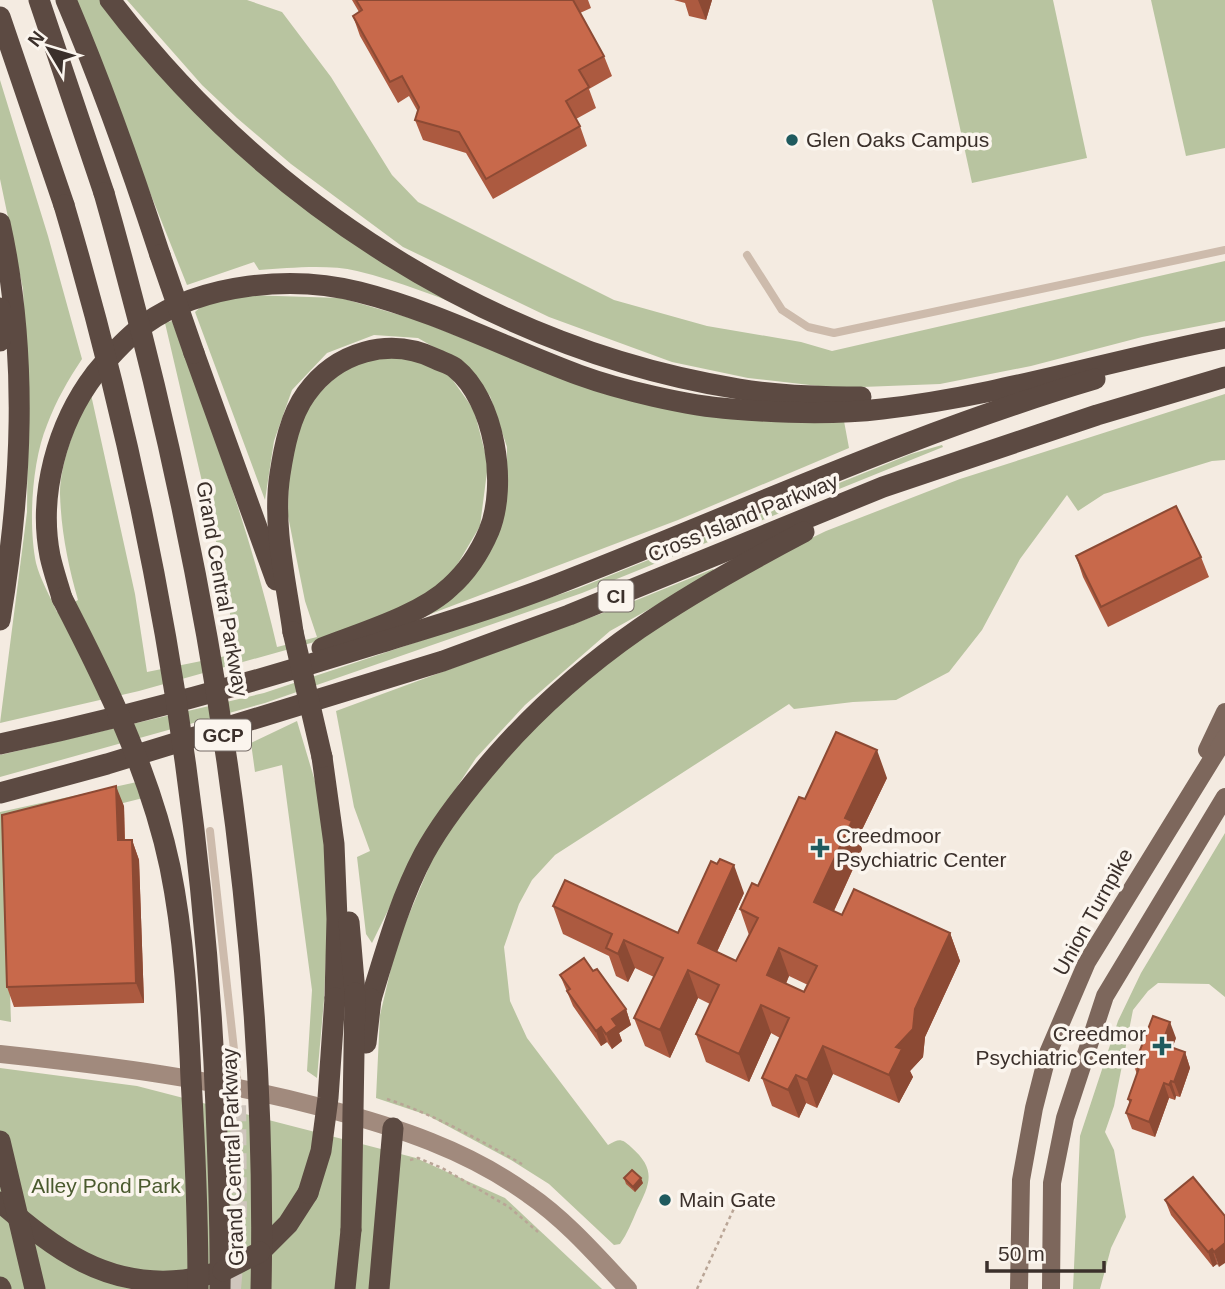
<svg xmlns="http://www.w3.org/2000/svg" width="1225" height="1289" viewBox="0 0 1225 1289" font-family="Arial,sans-serif">
  <rect width="100%" height="100%" fill="#f4ebe1"/>
  <g fill="#b8c4a0">
    <path d="M73 0H104L231 140 481 313C440 298 399 281 357 271 328 264 289 268 259 270L254 262 187 285Z"/>
    <polygon points="127,0 247,0 282,12 331,77 392,175 418,202 614,300 707,326 801,342 832,351 1225,261 1225,321 1142,337 1031,366 940,384 836,388 748,378 672,362 549,317 403,247 291,164 237,118 202,85"/>
    <polygon points="932,0 1053,0 1087,158 972,183"/>
    <polygon points="1151,0 1225,0 1225,148 1186,156"/>
    <path d="M0 80 48 236 82 359C68 380 56 401 47 425 32 461 28 524 36 563 40 579 50 596 57 612L78 600C68 565 61 530 60 494 60 461 78 420 90 390L135 594 147 672 236 654 225 580 165 323 172 321C212 429 251 534 277 647L317 637 305 601 288 516 289 454 306 406 347 366 397 353 447 372 474 410 488 464 480 526 450 577 407 606 318 641 139 691 0 723 27 512 28 403 23 289 0 179Z"/>
    <polygon points="250,295 341,298 417,320 545,371 844,421 849,448 678,520 428,615 507,492 507,447 490,396 458,361 418,338 374,335 327,353 292,390 274,441 265,500 195,312 204,304"/>
    <path d="M1225 394V460L1212 461 1104 494 1078 511 1067 495 1020 559 982 630 949 672 896 700 853 702 794 709 789 704 555 855 532 880 519 904 504 947 510 1001 527 1038 608 1145C619 1139 621 1138 631 1147 657 1170 650 1183 637 1210 632 1222 627 1234 620 1244L614 1245 549 1184 511 1160 427 1115 376 1098 380 1015 397 943 440 841 503 756 608 655 718 583 826 531 960 479Z"/>
    <polygon points="942,445 943,447 582,593 265,703 0,777 0,755 264,693 579,588 911,454"/>
    <polygon points="713,569 716,572 610,631 525,705 476,758 424,837 372,943 366,934 357,857 370,851 354,807 336,711 622,606"/>
    <polygon points="297,721 323,808 329,888 324,1000 317,1078 307,1071 312,990 282,765 255,772 251,743"/>
    <polygon points="137,782 143,798 5,833 11,1022 0,1020 0,812"/>
    <polygon points="1225,833 1225,997 1209,984 1158,983 1148,991 1133,1010 1114,1106 1105,1132 1114,1150 1126,1217 1111,1248 1100,1289 1073,1289 1080,1136 1118,1021 1141,973"/>
    <polygon points="0,1068 137,1086 416,1158 505,1198 602,1289 0,1289"/>
  </g>
  <g fill="none" stroke-linecap="round" stroke-linejoin="round">
    <polyline stroke="#cfc6bd" stroke-width="16" stroke-dasharray="16 8" stroke-linecap="butt" points="233,1289 239,1221 238,1086"/>
    <g stroke="#b9a596" stroke-width="2.5" stroke-dasharray="3.5 3.5" stroke-linecap="butt">
      <path d="M387 1099C435 1115 478 1139 522 1164"/>
      <polyline points="410,1160 418,1158 442,1168 509,1207 538,1232"/>
      <polyline points="697,1289 736,1204"/>
    </g>
    <g stroke="#cdbbac" stroke-width="8">
      <polyline points="747,255 782,310 808,327 834,333 1225,250"/>
      <polyline points="210,831 238,1086"/>
    </g>
    <path stroke="#a18a7d" stroke-width="18" d="M0 1054C112 1066 216 1079 324 1108 397 1127 467 1150 528 1194 566 1220 597 1256 628 1289"/>
    <g stroke="#7d675c" stroke-width="18">
      <polyline points="1207,750 1225,712"/>
      <polyline points="1019,1289 1021,1180 1034,1108 1048,1053 1087,962 1225,738"/>
      <polyline points="1051,1289 1052,1183 1065,1118 1105,996 1225,797"/>
    </g>
    <g stroke="#5c4a42" stroke-width="21">
      <polyline points="39,0 104,193"/>
      <path d="M66 0C102 84 132 169 160 255"/>
      <path d="M110 0C262 200 490 349 739 389 779 396 820 397 861 397"/>
      <polyline points="0,17 64,205"/>
      <path d="M0 223C29 354 22 488 0 620"/>
      <polyline points="0,308 0,341"/>
      <polyline points="194,353 276,580"/>
      <path d="M62 598C58 584 53 570 50 556 38 495 57 424 95 374 110 356 126 338 145 324 202 283 293 275 359 292 435 311 506 348 579 375 620 390 688 406 732 409 781 413 833 415 882 409 998 396 1111 360 1225 338"/>
      <path d="M293 632C286 581 272 525 280 474 284 448 290 416 306 394 336 352 389 336 436 359 442 362 450 364 455 368 495 400 508 485 489 531 480 552 467 572 450 587 421 615 360 633 322 648"/>
      <path d="M0 744C127 717 252 683 376 644 435 626 495 608 552 586 733 516 909 434 1095 379"/>
      <polyline points="322,757 334,844 337,919 335,998"/>
      <polyline points="0,793 107,764 443,661 569,615 883,487 1097,415 1225,377"/>
      <polyline points="349,922 355,993"/>
      <path d="M371 999C386 950 400 899 424 854 443 819 470 786 496 756 586 653 684 595 804 532"/>
      <path d="M0 1202C55 1249 106 1289 184 1280 194 1279 205 1275 215 1273"/>
      <polyline points="260,1252 288,1224 308,1193"/>
      <polyline points="0,1287 1,1289"/>
      <polyline points="345,1289 351,1230"/>
      <polyline points="379,1289 393,1128"/>
    </g>
    <g stroke="#5c4a42" stroke-width="21">
      <path d="M104 193C205 549 269 918 261 1289"/>
      <path d="M64 205C151 499 204 801 216 1107 218 1167 221 1228 220 1289"/>
      <polyline points="160,255 194,353"/>
      <path d="M62 598C106 683 150 772 170 867 184 936 188 1008 191 1078 195 1148 198 1219 198 1289"/>
      <polyline points="293,632 322,757"/>
      <polyline points="366,1043 371,999"/>
      <polyline points="0,1141 35,1289"/>
      <polyline points="308,1193 321,1151 328,1098 335,998"/>
      <polyline points="351,1230 355,993"/>
      <polyline points="223,1271 260,1252"/>
    </g>
  </g>
  <g fill="#ac5a40" fill-rule="evenodd">
    <polygon points="352,0 588,0 591,8 580,13 604,56 612,76 589,89 596,108 576,119 580,126 587,146 493,199 466,153 423,140 415,120 418,112 409,96 398,103 360,36 353,16 359,12"/>
    <polygon points="674,0 712,0 706,20 689,16 685,3"/>
    <polygon points="1076,556 1201,557 1209,577 1108,627 1083,577"/>
    <path d="M887 778 858 838 862 849 834 911 842 915 950 933 960 961 925 1037 923 1057 910 1071 913 1077 899 1103 833 1074 817 1108 806 1103 799 1118 772 1106 762 1078 780 1038 771 1033 749 1082 706 1062 696 1034 710 1004 698 998 670 1058 645 1046 634 1018 654 977 635 968 628 982 616 976 609 956 563 934 553 906 678 933 744 893 717 952 736 961 749 935 740 909 758 886 805 799ZM789 976 808 985 804 992 786 984Z"/>
    <polygon points="124,806 125,840 132,840 139,860 144,1003 14,1007 7,987"/>
    <polygon points="593,971 626,1009 631,1025 619,1033 622,1041 612,1049 607,1042 601,1046 573,1006 560,975"/>
    <polygon points="1176,1038 1172,1048 1185,1052 1190,1068 1180,1097 1176,1096 1175,1100 1169,1098 1155,1137 1132,1129 1126,1113 1130,1104 1128,1099 1137,1074 1134,1066"/>
    <polygon points="1193,1177 1219,1267 1217,1264 1213,1267 1171,1215 1165,1200"/>
    <polygon points="624,1178 643,1183 635,1192 626,1184"/>
  </g>
  <g fill="#8c4a34">
    <polygon points="698,0 712,0 706,20"/>
    <polygon points="877,750 887,778 858,838 862,849 825,930 814,902 845,818"/>
    <polygon points="116,786 124,806 125,860 118,840"/>
    <polygon points="132,840 139,860 144,1003 136,983"/>
    <polygon points="734,865 744,893 708,971 698,943"/>
    <polygon points="950,933 960,961 925,1037 923,1057 910,1071 913,1077 899,1103 889,1075 896,1047"/>
    <polygon points="624,940 635,968 628,982 618,954"/>
    <polygon points="779,948 789,976 777,1003 767,975"/>
    <polygon points="688,970 698,998 670,1058 660,1030"/>
    <polygon points="761,1005 771,1033 749,1082 739,1054"/>
    <polygon points="626,1009 631,1025 619,1033 622,1041 612,1049 606,1034 612,1019"/>
    <polygon points="1170,1022 1176,1038 1168,1059 1162,1044"/>
    <polygon points="601,1027 607,1042 601,1046 596,1031"/>
    <polygon points="823,1046 833,1074 817,1108 807,1080"/>
    <polygon points="1185,1052 1190,1068 1180,1097 1174,1082"/>
    <polygon points="796,1075 806,1103 799,1118 788,1090"/>
    <polygon points="1171,1081 1176,1096 1175,1100 1169,1085"/>
    <polygon points="1164,1083 1169,1098 1155,1137 1149,1122"/>
    <polygon points="641,1178 643,1183 635,1192 633,1187"/>
    <polygon points="1225,1243 1225,1263 1219,1267 1214,1252"/>
    <polygon points="1212,1249 1217,1264 1213,1267 1208,1252"/>
  </g>
  <g fill="#c8694b" stroke="#8c4a34" stroke-width="2" fill-rule="evenodd">
    <polygon points="356,0 573,0 604,56 579,70 589,87 566,101 580,126 486,179 459,132 415,120 419,107 402,76 390,82 353,16 362,10"/>
    <polygon points="1176,506 1201,557 1101,607 1076,556"/>
    <path d="M836 732 877 750 845 818 852 821 814 902 842 915 854 889 950 933 915 1009 913 1029 896 1047 902 1049 889 1075 823 1046 807 1080 796 1075 788 1090 762 1078 789 1018 761 1005 739 1054 696 1034 719 985 688 970 660 1030 634 1018 663 958 624 940 618 954 606 948 612 934 553 906 565 880 678 933 711 861 717 864 720 859 734 865 698 943 736 961 758 918 740 909 752 883 758 886 799 797 805 799ZM779 948 817 966 804 992 767 975Z"/>
    <polygon points="116,786 118,840 132,840 136,983 7,987 2,815"/>
    <polygon points="584,958 593,971 597,969 626,1009 612,1019 617,1026 606,1034 601,1027 596,1031 567,991 570,989 560,975"/>
    <polygon points="1153,1016 1170,1022 1162,1044 1185,1052 1174,1082 1171,1081 1169,1085 1164,1083 1149,1122 1126,1113 1131,1100 1128,1099 1139,1068 1134,1066"/>
    <polygon points="632,1170 641,1178 633,1187 624,1178"/>
    <polygon points="1193,1177 1225,1216 1225,1243 1214,1252 1212,1249 1208,1252 1165,1200"/>
  </g>
  <g fill="#1f5a5e" stroke="#fbf5ee" stroke-width="2.5">
    <circle cx="792" cy="140" r="7"/>
    <path d="M816.5 837.5h7v7h7v7h-7v7h-7v-7h-7v-7h7z"/>
    <path d="M1158.5 1035.5h7v7h7v7h-7v7h-7v-7h-7v-7h7z"/>
    <circle cx="665" cy="1200" r="7"/>
  </g>
  <g text-anchor="middle" stroke-width="7" stroke-linejoin="round" paint-order="stroke">
    <g fill="#fbf5ee" stroke="#756b66" stroke-width="2">
      <rect x="598.5" y="580.5" width="35" height="31" rx="5"/>
      <rect x="195" y="719.5" width="56" height="31" rx="5"/>
    </g>
    <g font-size="19" font-weight="bold" fill="#3b302b">
      <text x="616" y="603">CI</text>
      <text x="223" y="742">GCP</text>
    </g>
    <g font-size="21" fill="#3b302b" stroke="#fbf5ee" text-anchor="start">
      <text x="806" y="147">Glen Oaks Campus</text>
      <text x="836" y="843">Creedmoor<tspan x="836" dy="24">Psychiatric Center</tspan></text>
      <text x="1146" y="1041" text-anchor="end">Creedmor<tspan x="1146" dy="24">Psychiatric Center</tspan></text>
      <text x="679" y="1207">Main Gate</text>
    </g>
    <g font-size="21" fill="#3b302b" stroke="#fbf5ee">
      <text transform="translate(743 518) rotate(-22)" y="7">Cross Island Parkway</text>
      <text transform="translate(222 589) rotate(80)" y="7">Grand Central Parkway</text>
      <text transform="translate(1093 912) rotate(-61)" y="7">Union Turnpike</text>
      <text transform="translate(233 1157) rotate(-92)" y="7">Grand Central Parkway</text>
    </g>
    <g font-size="21" fill="#4a5a2e" stroke="#fbf5ee">
      <text x="106" y="1193">Alley Pond Park</text>
    </g>
  </g>
  <g transform="translate(49 49) rotate(308)" stroke="#fbf5ee" stroke-width="5" paint-order="stroke">
  <path d="M0-5L12 26L0 18L-12 26Z" fill="#3b302b"/>
  <text y="-10" font-size="19" font-weight="bold" text-anchor="middle" fill="#3b302b">N</text>
  </g>
  <path d="M987 1261v10h117v-10" fill="none" stroke="#3b302b" stroke-width="3.5"/>
  <text x="998" y="1261" font-size="21" fill="#3b302b" stroke="#fbf5ee" stroke-width="5" paint-order="stroke">50 m</text>
</svg>
